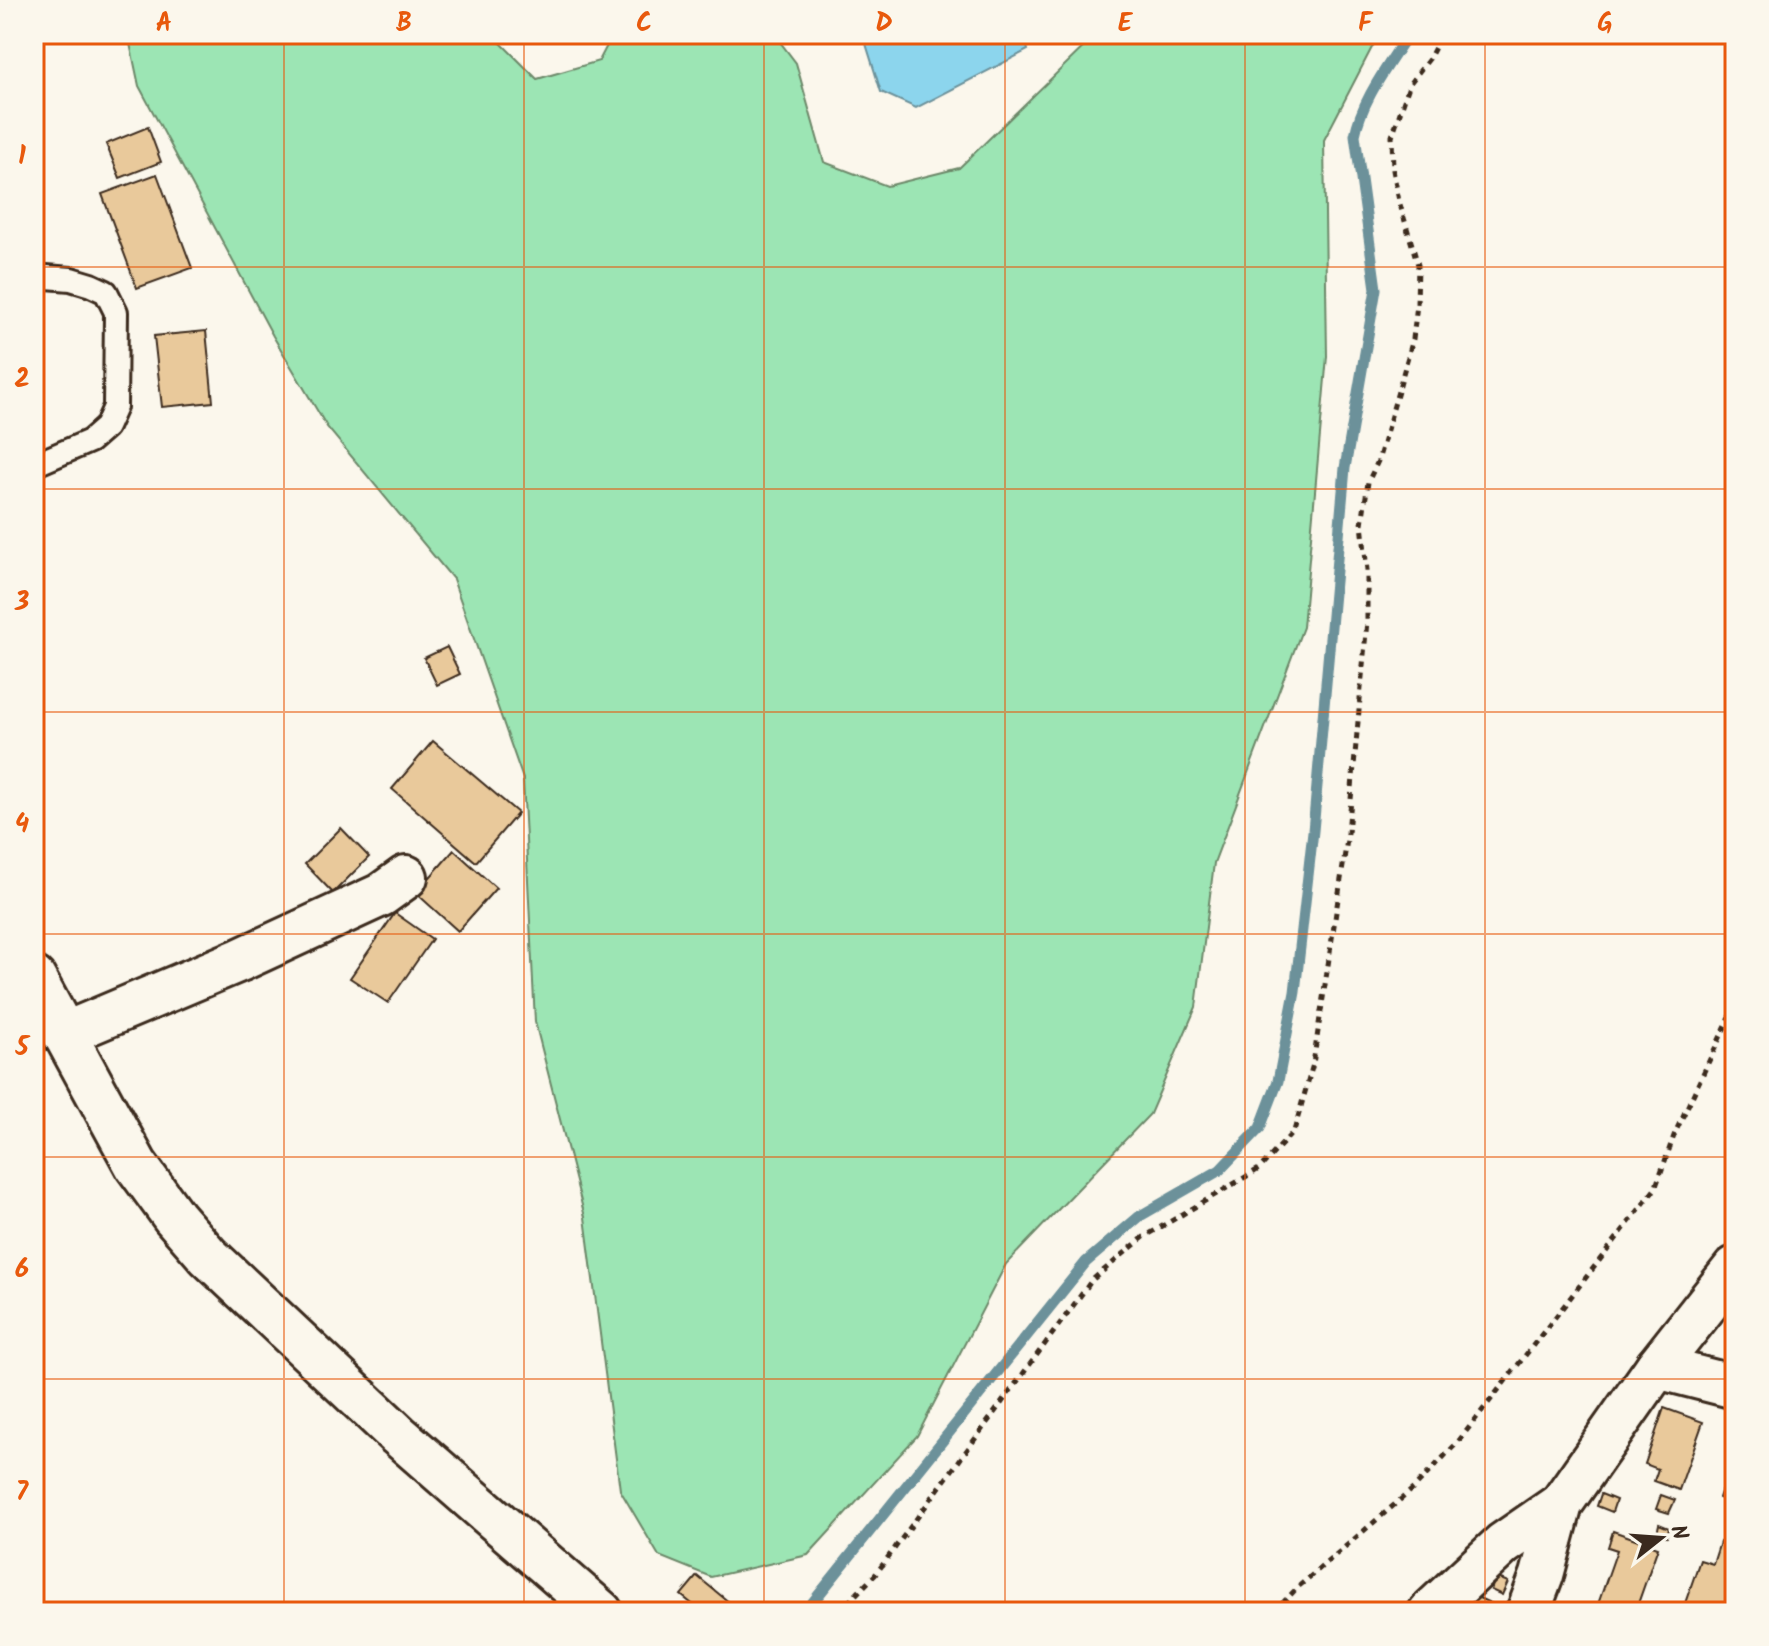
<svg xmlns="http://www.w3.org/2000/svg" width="1769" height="1646" viewBox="0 0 1769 1646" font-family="Kalam,sans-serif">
  <rect width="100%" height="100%" fill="#fbf7ec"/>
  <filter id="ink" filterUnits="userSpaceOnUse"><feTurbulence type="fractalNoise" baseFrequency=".0125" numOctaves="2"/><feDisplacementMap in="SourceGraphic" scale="16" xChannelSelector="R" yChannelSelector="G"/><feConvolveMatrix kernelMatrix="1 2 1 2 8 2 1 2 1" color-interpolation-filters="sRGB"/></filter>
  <g filter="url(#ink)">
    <polygon fill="#9ce5b4" stroke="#6c8869" stroke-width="2" points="128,34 492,34 537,79 599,61 613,34 774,34 796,63 824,162 887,186 959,168 1097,34 1379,34 1324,140 1327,356 1303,627 1214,863 1196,1007 1150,1114 1006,1264 917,1436 808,1555 711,1577 659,1556 620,1490 585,1217 535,1022 523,779 453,579 327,427 273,336 139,86"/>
    <polygon fill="#8cd5ed" stroke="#6c919a" stroke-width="2" points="863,34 1024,34 1028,50 916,108 881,92"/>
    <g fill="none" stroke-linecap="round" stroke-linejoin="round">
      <path stroke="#6c919a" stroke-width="11" d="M805 1612 1086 1262 1140 1216 1220 1170 1260 1128 1278 1081 1295 992 1313 831 1345 468 1376 289 1355 135C1362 99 1389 65 1408 34"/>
    </g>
    <g fill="#e9c99b" stroke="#3b2a1e" stroke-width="2">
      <polygon points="148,127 161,162 120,178 106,144"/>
      <polygon points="157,174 192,268 137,288 102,194"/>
      <polygon points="206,331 213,402 162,407 154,336"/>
      <polygon points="447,647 460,674 437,685 424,658"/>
      <polygon points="433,741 518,813 476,862 392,789"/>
      <polygon points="341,828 369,857 333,893 305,864"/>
      <polygon points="454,850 496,888 458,931 416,893"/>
      <polygon points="395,913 432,939 388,1003 350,978"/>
      <polygon points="1664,1408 1703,1422 1679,1490 1654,1481 1658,1469 1645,1464"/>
      <polygon points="1735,1450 1735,1504 1719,1498"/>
      <polygon points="1601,1494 1616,1500 1612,1512 1597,1506"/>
      <polygon points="1661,1495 1675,1500 1669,1513 1656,1509"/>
      <polygon points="1659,1524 1669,1528 1667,1536 1657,1533"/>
      <polygon points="1613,1531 1658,1547 1635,1612 1612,1612 1597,1607 1617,1550 1608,1547"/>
      <polygon points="1720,1542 1735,1548 1735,1612 1682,1612 1700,1560 1713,1564"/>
      <polygon points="697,1576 741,1612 702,1612 681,1595"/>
      <polygon points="1496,1577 1508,1582 1502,1595 1491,1590"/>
      <polygon points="1477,1597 1503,1609 1502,1612 1471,1612"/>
    </g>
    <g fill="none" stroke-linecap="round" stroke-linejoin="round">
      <g stroke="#3b2a1e" stroke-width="28">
        <polyline id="lane" points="34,276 71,279 91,285 106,292 116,312 115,407 106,427 90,441 34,465"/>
      </g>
      <g stroke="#3b2a1e" stroke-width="48">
        <g id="street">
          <polyline points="34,978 136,1165 174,1217 208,1256 398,1435 601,1612"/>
          <polyline points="64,1034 240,960 381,895 406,877"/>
          <polyline points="1657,1367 1735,1387"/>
          <polyline points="1430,1612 1503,1544 1561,1504"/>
          <polyline points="1528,1612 1542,1575 1561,1504 1657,1367 1735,1268"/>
        </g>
      </g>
      <g stroke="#3b2a1e" stroke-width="5" stroke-dasharray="6 6" stroke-linecap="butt">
        <polyline points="443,1612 461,1607 470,1612"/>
        <polyline points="839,1612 875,1575 1092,1280 1144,1237 1259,1169 1294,1131 1313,1064 1348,833 1367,621 1367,570 1362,524 1368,482 1378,461 1413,339 1417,304 1418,265 1399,201 1393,170 1392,136 1410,83 1429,59 1442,34"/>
        <polyline points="1274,1612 1298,1587 1414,1488 1457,1443 1655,1189 1675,1133 1735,1006"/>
      </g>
      <use href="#lane" stroke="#fbf7ec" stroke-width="22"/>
      <use href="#street" stroke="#fbf7ec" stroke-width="42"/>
    </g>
  </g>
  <path fill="none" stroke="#e8590c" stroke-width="2" stroke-opacity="0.55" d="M284 34V1612M524 34V1612M764 34V1612M1005 34V1612M1245 34V1612M1485 34V1612M34 267H1735M34 489H1735M34 712H1735M34 934H1735M34 1157H1735M34 1379H1735"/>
  <rect width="1769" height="1646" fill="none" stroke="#fbf7ec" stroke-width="88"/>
  <g transform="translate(1661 1538) rotate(73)" stroke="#fbf7ec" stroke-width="6" paint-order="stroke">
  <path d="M0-6L14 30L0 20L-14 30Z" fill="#3b2a1e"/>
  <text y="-12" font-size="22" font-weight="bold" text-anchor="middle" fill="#3b2a1e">N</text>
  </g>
  <rect x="44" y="44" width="1681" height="1558" fill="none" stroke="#e8590c" stroke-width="3"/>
  <g font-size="26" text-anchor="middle" font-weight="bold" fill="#e8590c">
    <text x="164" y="31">A</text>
    <text x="404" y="31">B</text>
    <text x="644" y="31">C</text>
    <text x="884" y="31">D</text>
    <text x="1125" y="31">E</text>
    <text x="1365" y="31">F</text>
    <text x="1605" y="31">G</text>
    <text x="22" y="164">1</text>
    <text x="22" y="387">2</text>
    <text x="22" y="610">3</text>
    <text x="22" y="832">4</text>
    <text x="22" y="1055">5</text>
    <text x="22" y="1277">6</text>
    <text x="22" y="1500">7</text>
  </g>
</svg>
